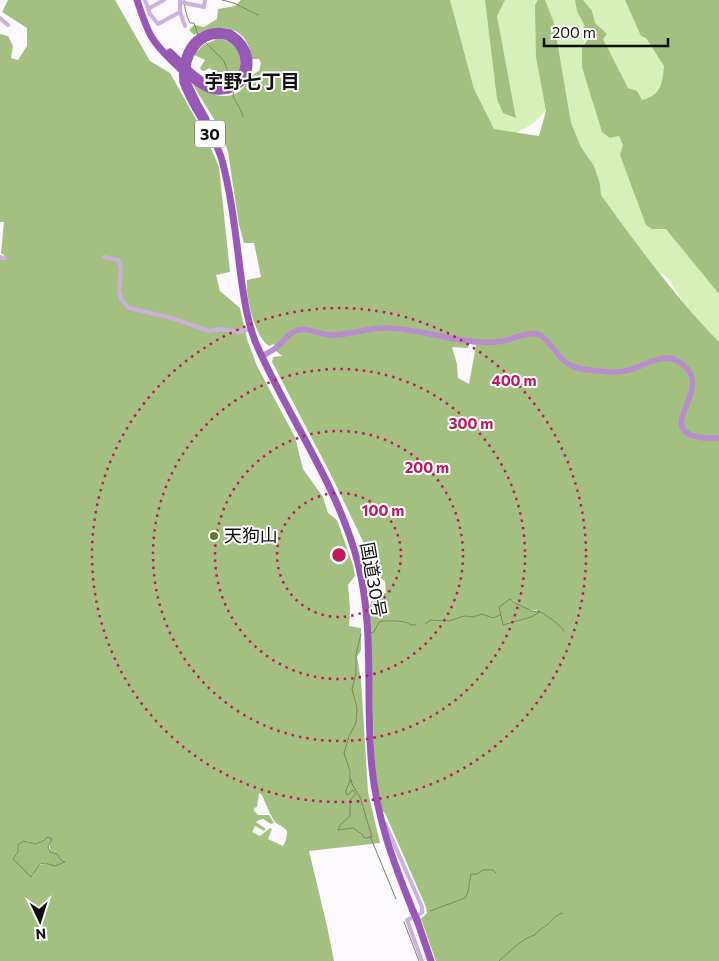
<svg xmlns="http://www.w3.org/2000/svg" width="719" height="961" viewBox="0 0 719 961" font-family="Commissioner,'Noto Sans JP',sans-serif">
  <rect width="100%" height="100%" fill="#fcf9fe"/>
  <path fill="#d7f0b9" d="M444 0H629L719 41V349L693 324 679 295 669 279 662 273 655 276H649L547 108C534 126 524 130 504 137L497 134 482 113Z"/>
  <g fill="#a4c081" fill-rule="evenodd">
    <path d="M8 0H115L150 61 170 73 206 137 219 167 230 272 216 275 220 291 240 308 247 339 257 366 295 437 303 469 323 497 328 513 337 520 353 565 355 576 348 585 350 609 349 626 361 628V650L357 657 361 680 368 792 380 843 309 851 327 926 334 961H0V259L6 260V257L1 253 4 222H0V34L8 36 13 46 11 58 18 60 27 46V28L2 12ZM259 793 262 795C265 802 271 818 276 823 280 826 283 826 287 831L286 840 283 846 268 839 272 829 270 828 260 836 252 832 255 826 264 831 266 829 256 822 259 820 263 819 271 824 274 823 269 815H258L254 811V808L257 807ZM44 839 50 843V852L64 862C50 870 41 855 33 876L13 859 26 841 36 844 43 841Z"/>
    <path d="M241 0H450L474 89 494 129 539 136 546 111 536 57 535 5 538 0H545L554 23 571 123 581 147 594 166 600 184 601 195C638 246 675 297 719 342V961H436L421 919 427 913 426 907 385 813 381 810 375 775 369 608 374 595 386 593 385 581 375 575 372 560 330 473 272 362 273 357 282 356 276 351 274 344 269 346C255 338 245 295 247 280L261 277 254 243H244L239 225 228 152 221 131 192 83C207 93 227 104 243 88 249 80 249 76 259 71L261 63 259 59H252C247 24 220 23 194 35L189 30 194 25 204 27 217 19 218 9 235 6ZM469 344 476 345 469 384 458 378 457 364 452 347 468 348ZM513 600C518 606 529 611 537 610V613C531 619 521 618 513 623L503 605Z"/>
    <polygon points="485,0 505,0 497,16 516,118 503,113 497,99"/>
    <path d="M575 0H583L592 11 595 23 607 34 603 39 628 88 637 91 642 100C662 95 662 83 664 66L646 38 641 36 625 0H719V294L666 229H652L646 225 620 155 623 145 619 136 610 138 602 132 582 67V49L589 37 582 34V29L585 26 577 11Z"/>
    <path d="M217 39C250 39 247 89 216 82L211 69 209 68 204 71H202L200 68 205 60 194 55 203 45Z"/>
  </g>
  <g fill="#a2be7f" stroke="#76895e">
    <polygon points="510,599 515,603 532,611 540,612 531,617 503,625 499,607"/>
    <polygon points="351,779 352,784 360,797 372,837 366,838 363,837 363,835 353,828 338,830 340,825 350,816 350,800 356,794 353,790 348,795 346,794 346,790"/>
    <polygon points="48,837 52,839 48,847 50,852 57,854 62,861 65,862 55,866 45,863 40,864 31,877 13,859 18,852 18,845 23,841 36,844 43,841"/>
  </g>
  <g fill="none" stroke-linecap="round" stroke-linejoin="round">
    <g stroke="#76895e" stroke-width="1">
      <path d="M184 0C185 9 186 15 190 23H194L198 35"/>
      <polyline points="222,0 234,3 258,15"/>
      <polyline points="206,43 224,61 231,80"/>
      <path d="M234 91 233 96C236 103 242 110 243 117"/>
      <path d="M538 611C543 612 563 627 564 631"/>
      <polyline points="425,624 431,620 449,621 464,616 473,617 482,614 493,618 500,615"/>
      <path d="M371 633 374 632 379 622 382 621C391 621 405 620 411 625H416"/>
      <polyline points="350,782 350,771 344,753 349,736 356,723 357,708 352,689 356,673 356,655 361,634"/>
      <polyline points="370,836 396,899"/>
      <polyline points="430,911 465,898 468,892 471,874 477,874 483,870 493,870 496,873"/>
      <polyline points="404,922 419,961"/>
      <path d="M499 961C508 953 524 937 535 935 539 929 544 928 548 924 553 919 555 916 562 913"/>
    </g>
    <g stroke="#cdb1dd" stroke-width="4">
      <polyline points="145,0 150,14 158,24 180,12"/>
      <polyline points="180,0 180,12 185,26"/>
      <polyline points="180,2 204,7 205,0"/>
      <polyline points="148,9 164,0"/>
      <polyline points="0,18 8,25"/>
      <polyline points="0,257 5,258"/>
      <polyline points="104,257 118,260 121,268 119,290 121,299 129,308 172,318 209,331 221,329 238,332 251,329"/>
      <polyline points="385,823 422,907 422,913 407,920 422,961"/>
    </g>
    <path stroke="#b78ccd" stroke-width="5.5" d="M262 356C268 353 274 350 278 346 284 341 288 334 295 331 307 326 320 335 332 335 351 335 369 327 388 328 420 329 450 341 482 342 489 343 497 342 504 341 514 338 527 332 538 334 549 338 558 359 570 365 579 370 589 370 599 371 610 372 619 373 629 370 646 366 662 351 679 362 716 385 663 420 689 434 697 439 710 438 719 438"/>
    <g stroke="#9759b5" stroke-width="7">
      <path d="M137 0C141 12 145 25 151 36 159 50 189 79 204 87 209 90 215 92 222 91 255 89 258 48 230 33"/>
      <path d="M170 52C182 63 196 80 212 85 243 95 257 53 228 37"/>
      <path d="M183 82C192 110 214 132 222 160 232 198 236 238 241 277 244 298 247 320 255 341 287 416 337 483 358 563 375 630 365 700 372 768 377 819 394 864 413 911"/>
      <polyline points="188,84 198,105 206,119"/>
      <polyline points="417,920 431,961"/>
    </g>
    <g stroke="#9759b5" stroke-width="7">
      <path d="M187 81C184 56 200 29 228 37"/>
      <path d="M183 82C179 53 197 24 230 33"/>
      <polyline points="413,911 417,920"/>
    </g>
  </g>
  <g fill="none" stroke="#c2185b" stroke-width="2.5" stroke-dasharray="2.5 5">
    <circle cx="339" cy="555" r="62"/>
    <circle cx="339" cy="555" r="124"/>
    <circle cx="339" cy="555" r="186"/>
    <circle cx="339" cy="555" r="247"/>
  </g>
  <circle fill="#5b792e" stroke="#fff" stroke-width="2" cx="214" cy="536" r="5"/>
  <g text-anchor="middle" stroke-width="4" stroke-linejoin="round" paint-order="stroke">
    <rect fill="#fff" stroke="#575658" stroke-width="1" x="195" y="120.5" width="30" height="27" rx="4"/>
    <g font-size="16" font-weight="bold" fill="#0f0e10">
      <text x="210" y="140">30</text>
    </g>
    <g font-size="18" fill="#0f0e10" stroke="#fff" text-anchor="start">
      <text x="224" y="542">天狗山</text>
    </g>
    <g font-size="18" fill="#0f0e10" stroke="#fff">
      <text transform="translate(373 580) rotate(80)" y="6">国道30号</text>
    </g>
    <g font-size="19" font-weight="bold" fill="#0f0e10" stroke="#fff">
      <text x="252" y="88">宇野七丁目</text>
    </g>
  </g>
  <circle cx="339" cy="555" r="8" fill="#c2185b" stroke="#fff" stroke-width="2.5"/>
  <g font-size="15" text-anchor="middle" font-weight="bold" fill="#c2185b" stroke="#fff" stroke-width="4" stroke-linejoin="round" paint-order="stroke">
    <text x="514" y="386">400 m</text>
    <text x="471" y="429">300 m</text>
    <text x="427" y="473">200 m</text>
    <text x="383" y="516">100 m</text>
  </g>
  <g transform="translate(40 921) rotate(176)" stroke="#ffffff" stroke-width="4" paint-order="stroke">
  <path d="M0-4L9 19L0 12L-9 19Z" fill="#0f0e10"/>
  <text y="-8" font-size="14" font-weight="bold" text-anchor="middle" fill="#0f0e10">N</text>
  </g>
  <path d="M544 38v8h124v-8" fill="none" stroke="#0f0e10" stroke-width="2.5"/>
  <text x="552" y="38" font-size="15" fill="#0f0e10" stroke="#ffffff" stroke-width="4" paint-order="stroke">200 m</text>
</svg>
